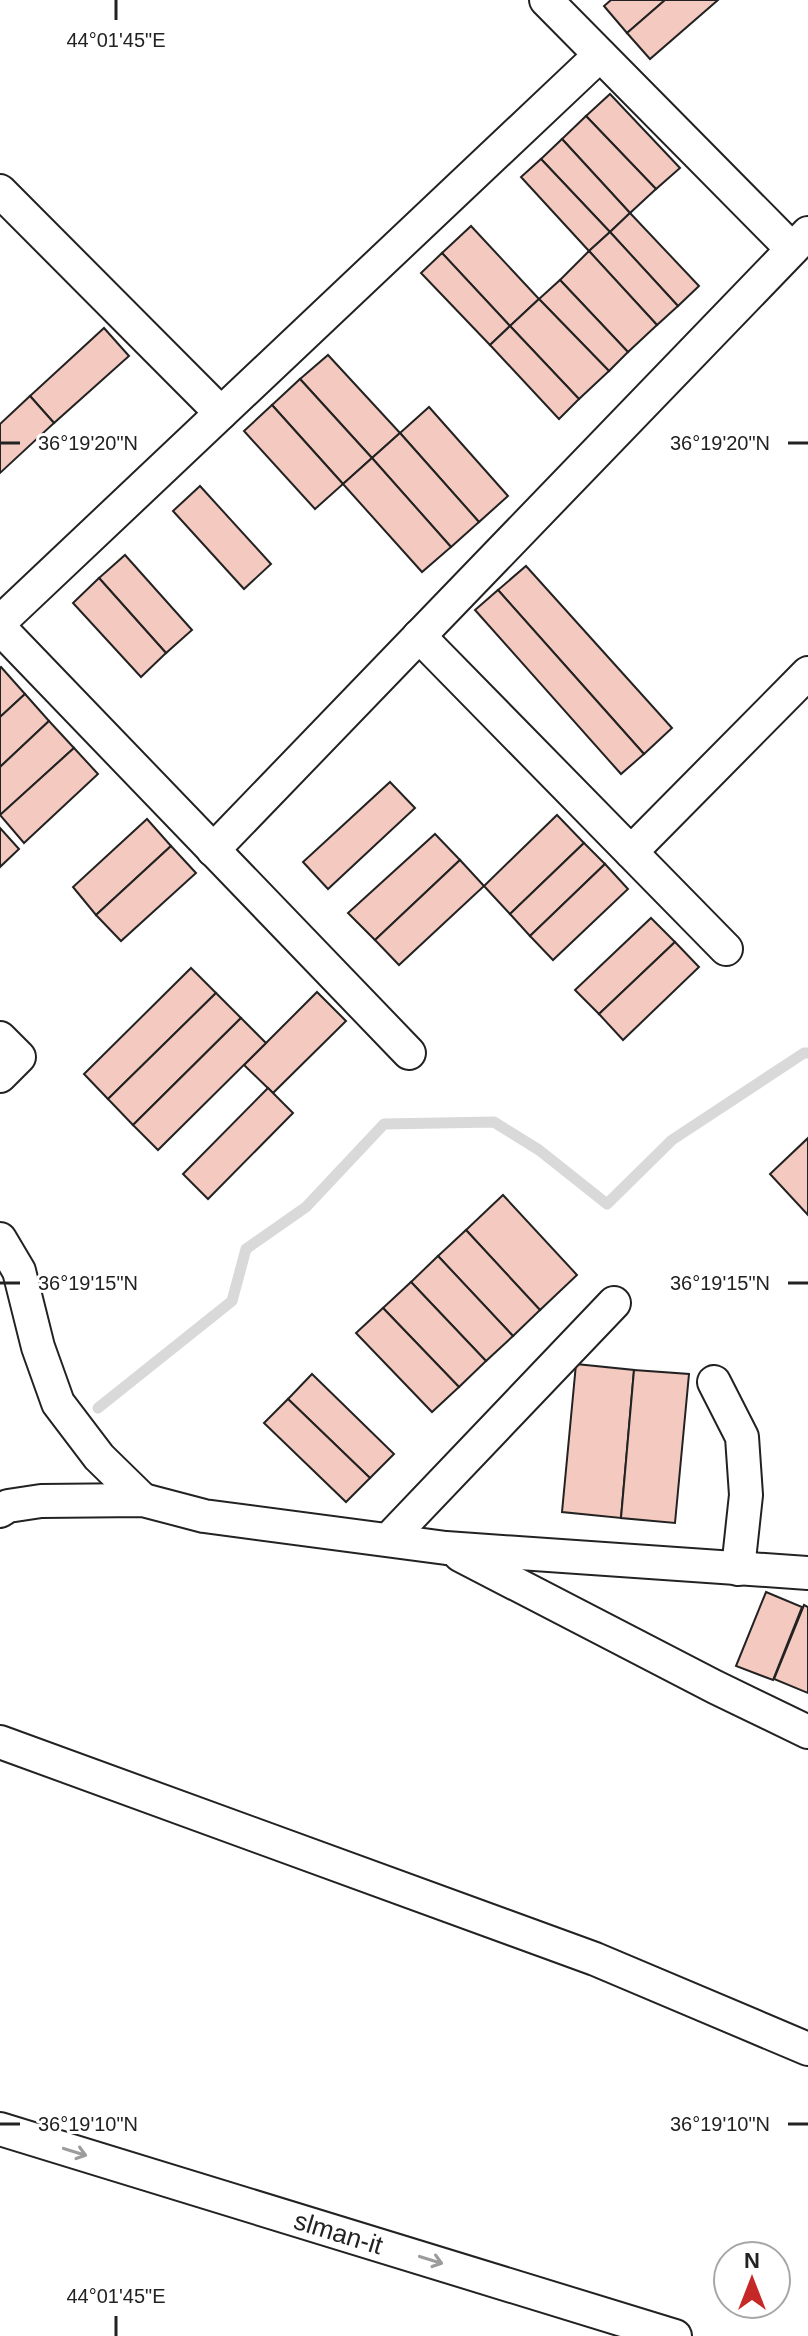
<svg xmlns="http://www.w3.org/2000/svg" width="808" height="2336" viewBox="0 0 808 2336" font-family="Arial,sans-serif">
  <rect width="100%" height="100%" fill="#fff"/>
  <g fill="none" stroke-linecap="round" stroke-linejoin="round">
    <polyline stroke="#d9d9d9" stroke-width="11" points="98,1408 232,1301 246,1249 306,1207 384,1124 494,1122 539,1150 607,1204 672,1140 804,1053 808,1053"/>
  </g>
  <g fill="#f3c9c0" stroke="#222" stroke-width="2">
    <polygon points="611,0 665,0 627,33 604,6"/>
    <polygon points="665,0 718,0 650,59 627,33"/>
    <polygon points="610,94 680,168 656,189 586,116"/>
    <polygon points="586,116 656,189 630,213 562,139"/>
    <polygon points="562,139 630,213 610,232 541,159"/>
    <polygon points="541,159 610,232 589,251 521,177"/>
    <polygon points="630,213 699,286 678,306 610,232"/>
    <polygon points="471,226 539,299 510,326 442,253"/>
    <polygon points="610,232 678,306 657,325 589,251"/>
    <polygon points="589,251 657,325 628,352 560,280"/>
    <polygon points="442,253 510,326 490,345 421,273"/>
    <polygon points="560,280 628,352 609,371 539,299"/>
    <polygon points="539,299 609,371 579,399 510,326"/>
    <polygon points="510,326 579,399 559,419 490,345"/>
    <polygon points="104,328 129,356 54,423 30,396"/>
    <polygon points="328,355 400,433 372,458 300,379"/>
    <polygon points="300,379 372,458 343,484 272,405"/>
    <polygon points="30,396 54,423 0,473 0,424"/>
    <polygon points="272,405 343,484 315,509 244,431"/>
    <polygon points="429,407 508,496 479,522 400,433"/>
    <polygon points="400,433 479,522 451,547 372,458"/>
    <polygon points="372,458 451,547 422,572 343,484"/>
    <polygon points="200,486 271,564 244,589 173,511"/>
    <polygon points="125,555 192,630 166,653 99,578"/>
    <polygon points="526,566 672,728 644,754 498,590"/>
    <polygon points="99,578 166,653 141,677 73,603"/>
    <polygon points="498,590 644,754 621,774 475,610"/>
    <polygon points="1,667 25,694 0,717 0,668"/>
    <polygon points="25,694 49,721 0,767 0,717"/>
    <polygon points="49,721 74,748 0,815 0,767"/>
    <polygon points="74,748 98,774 24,843 0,815"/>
    <polygon points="390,782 415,808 328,889 303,862"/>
    <polygon points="557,815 584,843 510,914 484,886"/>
    <polygon points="147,819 171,846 96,915 73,887"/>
    <polygon points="0,828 19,849 0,867"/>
    <polygon points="435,834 460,860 375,940 348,913"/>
    <polygon points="584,843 605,864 530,936 510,914"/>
    <polygon points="171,846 196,873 121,941 96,915"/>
    <polygon points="460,860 484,886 399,965 375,940"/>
    <polygon points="605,864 628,889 553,960 530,936"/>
    <polygon points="651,918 675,942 599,1014 575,990"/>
    <polygon points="675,942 699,967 623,1040 599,1014"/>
    <polygon points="191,968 216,993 108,1099 84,1074"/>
    <polygon points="317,992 346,1021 273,1093 244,1065"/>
    <polygon points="216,993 241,1018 133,1125 108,1099"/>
    <polygon points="241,1018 266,1043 158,1150 133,1125"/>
    <polygon points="268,1088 293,1113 208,1199 183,1174"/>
    <polygon points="808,1138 808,1215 770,1174"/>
    <polygon points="503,1195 577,1275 540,1310 466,1230"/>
    <polygon points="466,1230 540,1310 513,1336 438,1256"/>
    <polygon points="438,1256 513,1336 486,1361 411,1282"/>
    <polygon points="411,1282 486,1361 459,1387 383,1308"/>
    <polygon points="383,1308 459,1387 432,1412 356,1333"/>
    <polygon points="576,1364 634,1370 621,1518 562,1512"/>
    <polygon points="634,1370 689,1374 675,1523 621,1518"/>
    <polygon points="312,1374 394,1454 370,1478 288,1399"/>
    <polygon points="288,1399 370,1478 346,1502 264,1423"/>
    <polygon points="766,1592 802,1607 773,1680 736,1666"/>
    <polygon points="804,1605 808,1607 808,1693 774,1679"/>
  </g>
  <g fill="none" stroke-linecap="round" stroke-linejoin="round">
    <g stroke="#222" stroke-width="36">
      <g id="minor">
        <polyline points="546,0 792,249"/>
        <polyline points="0,191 221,413"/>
        <polyline points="0,622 600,55"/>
        <polyline points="0,628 409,1053"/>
        <polyline points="419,636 726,949"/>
        <polyline points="213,850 808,233"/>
        <polyline points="631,852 808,673"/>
        <polyline points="0,1038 19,1057 0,1076"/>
        <polyline points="0,1239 19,1271 38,1347 58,1403 99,1457 143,1500"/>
        <polyline points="714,1382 742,1437 746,1495 738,1569"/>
        <polyline points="0,1511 8,1506 41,1501 143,1500 204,1516 446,1548 808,1573"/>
        <polyline points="389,1539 614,1303"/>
        <polyline points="460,1555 715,1687 808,1732"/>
        <polyline points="0,1742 595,1959 808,2049"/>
        <path id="s1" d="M0 2129 675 2336"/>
      </g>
    </g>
    <use href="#minor" stroke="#fff" stroke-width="32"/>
  </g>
  <defs><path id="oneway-shaft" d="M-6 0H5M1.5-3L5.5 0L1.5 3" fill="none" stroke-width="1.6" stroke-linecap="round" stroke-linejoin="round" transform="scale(2)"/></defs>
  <g stroke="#9c9c9c">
    <use href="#oneway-shaft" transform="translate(75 2152) rotate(17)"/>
    <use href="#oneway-shaft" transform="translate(431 2260) rotate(17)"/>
  </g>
  <path fill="none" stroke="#222" stroke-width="3" d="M116 0V20M0 443H20M788 443H808M0 1283H20M788 1283H808M0 2124H20M788 2124H808M116 2316V2336"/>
  <g text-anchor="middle" stroke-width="6" stroke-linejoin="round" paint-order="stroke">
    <g font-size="26" fill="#222" stroke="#fff">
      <text dy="9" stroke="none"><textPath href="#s1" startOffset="354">slman-it</textPath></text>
    </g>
  </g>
  <g font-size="20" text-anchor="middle" fill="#222" stroke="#fff" stroke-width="6" stroke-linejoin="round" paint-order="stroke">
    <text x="116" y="47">44°01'45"E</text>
    <text x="88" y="450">36°19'20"N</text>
    <text x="720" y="450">36°19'20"N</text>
    <text x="88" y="1290">36°19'15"N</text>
    <text x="720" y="1290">36°19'15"N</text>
    <text x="88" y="2131">36°19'10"N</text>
    <text x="720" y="2131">36°19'10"N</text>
    <text x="116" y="2303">44°01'45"E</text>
  </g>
  <g transform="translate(752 2280)"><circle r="38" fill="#ffffff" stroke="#a7a7a7" stroke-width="2"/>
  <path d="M0-6L14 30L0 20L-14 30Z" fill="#c62828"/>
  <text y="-12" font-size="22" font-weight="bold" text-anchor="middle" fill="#222222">N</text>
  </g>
</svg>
